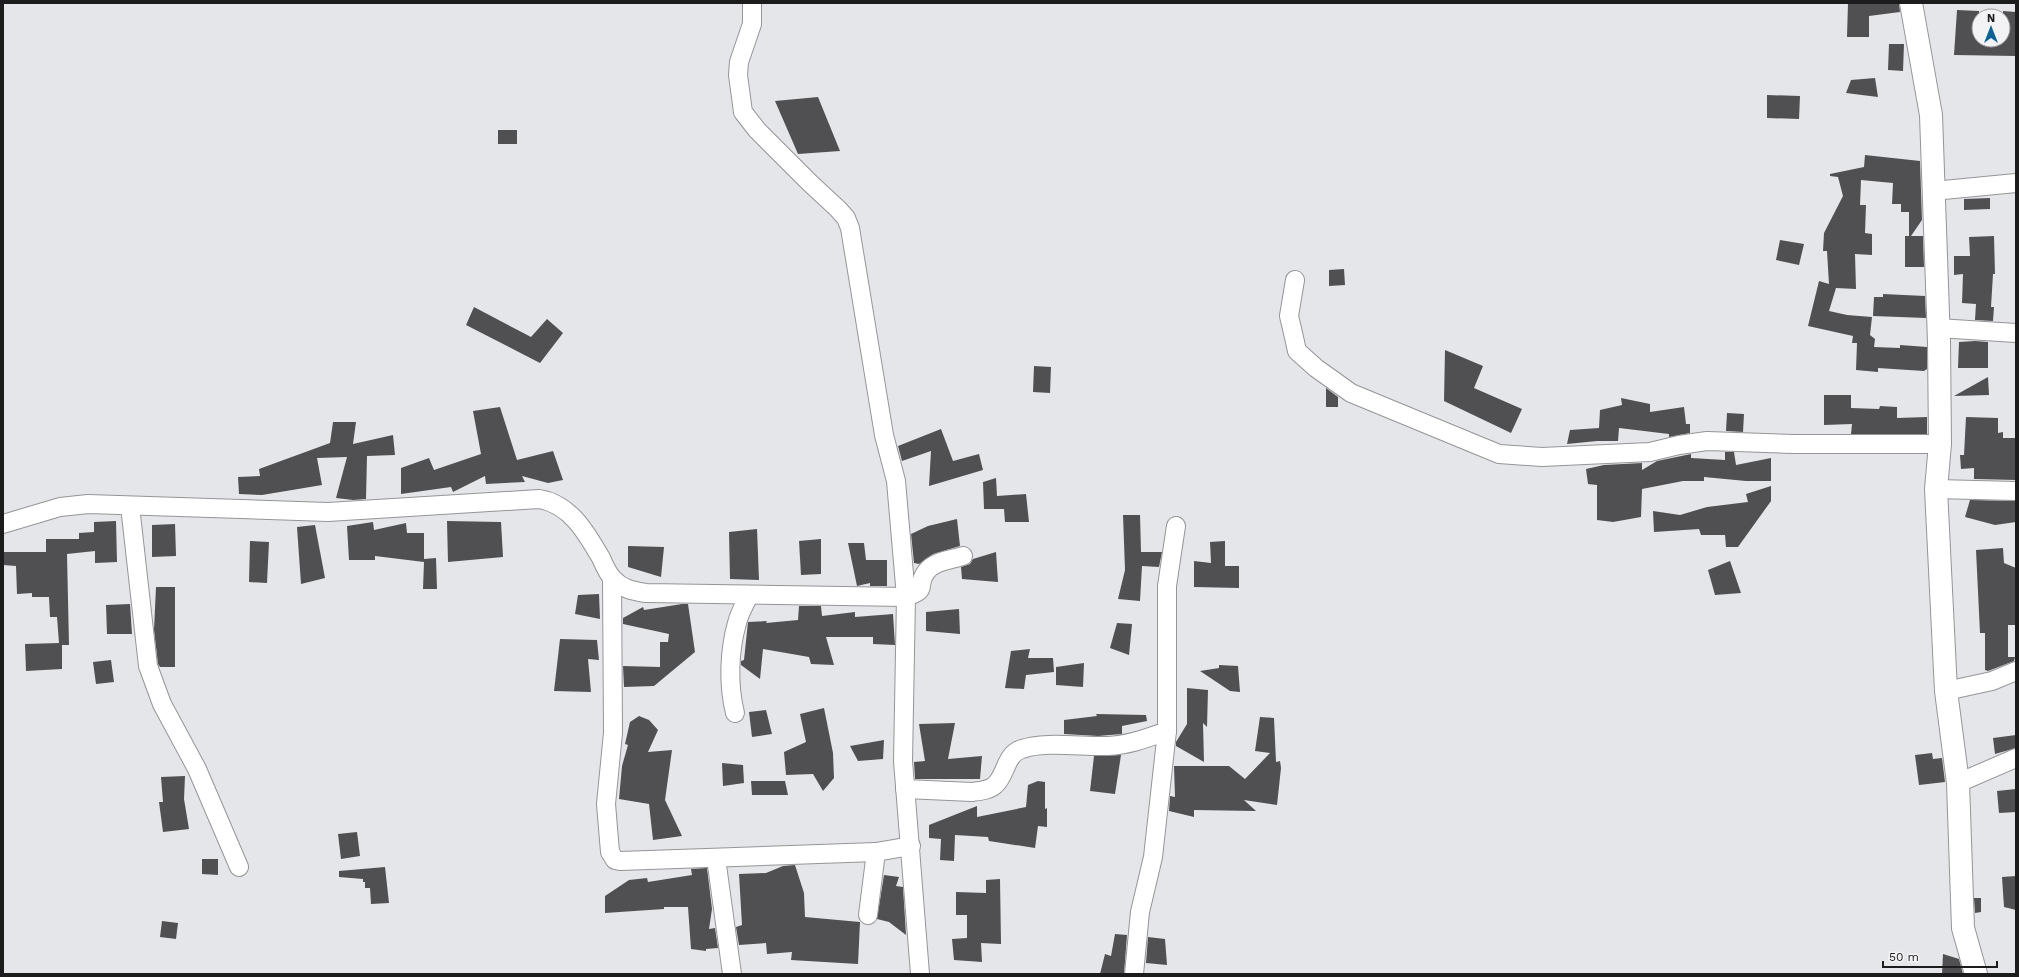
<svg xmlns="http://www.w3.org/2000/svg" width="2019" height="977" viewBox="0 0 2019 977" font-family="'Work Sans',sans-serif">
  <rect width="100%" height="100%" fill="#e5e6e9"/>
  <g fill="#505053">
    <polygon points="1848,3 1899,3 1900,12 1869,16 1869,37 1847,37"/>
    <polygon points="1957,10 1979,11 1979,40 2003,40 2003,11 2016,12 2016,56 1954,55"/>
    <polygon points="1889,44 1904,44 1903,71 1888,70"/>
    <polygon points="1875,78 1878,97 1846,93 1851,80"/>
    <polygon points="1767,95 1800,96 1799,119 1767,118"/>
    <polygon points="818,97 840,151 798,154 775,101"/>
    <rect x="498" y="130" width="19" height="14"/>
    <polygon points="1865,155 1920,161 1922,220 1911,236 1923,236 1924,267 1905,267 1905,236 1909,236 1909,212 1901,212 1901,204 1892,204 1893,183 1861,180 1860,205 1866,205 1865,233 1872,234 1872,255 1855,254 1856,289 1836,288 1829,311 1847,315 1872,317 1870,335 1875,339 1874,347 1900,348 1900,345 1927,347 1927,369 1924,371 1878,368 1878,372 1856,370 1857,343 1852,343 1853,336 1808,326 1819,281 1829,284 1827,251 1823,251 1824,233 1843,196 1838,177 1830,176 1830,174 1864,167"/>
    <polygon points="1990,198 1990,209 1964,210 1964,199"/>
    <polygon points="1994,236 1995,274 1993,274 1991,307 1994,307 1993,321 1975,320 1976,304 1962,303 1963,274 1954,275 1954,256 1970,256 1969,237"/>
    <polygon points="1780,240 1804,244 1799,265 1776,260"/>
    <polygon points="1344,269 1345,285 1329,286 1329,270"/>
    <polygon points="1883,294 1925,296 1926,318 1873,316 1874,297 1883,297"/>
    <polygon points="474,307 531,337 547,319 563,333 540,363 466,325"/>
    <polygon points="1975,341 1988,342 1988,368 1958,368 1959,342"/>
    <polygon points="1445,350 1483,366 1474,388 1522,409 1511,433 1444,401"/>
    <polygon points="1034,366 1051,367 1050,393 1033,392"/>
    <polygon points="1988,377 1989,395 1954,396"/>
    <polygon points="1326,388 1338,397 1338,407 1326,407"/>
    <polygon points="1824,395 1851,395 1851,408 1879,409 1880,406 1897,407 1897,418 1927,417 1927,434 1851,434 1852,424 1824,425"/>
    <polygon points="1621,398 1650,404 1650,412 1684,407 1686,424 1690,424 1690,433 1669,437 1669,434 1619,428 1618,441 1597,441 1567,444 1570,430 1599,428 1600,410 1622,405"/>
    <polygon points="500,407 517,460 553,451 563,480 548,483 522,476 525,482 486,484 485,476 453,492 451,487 401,494 401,468 429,458 434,470 481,454 473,411"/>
    <polygon points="1727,413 1744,414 1743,432 1726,431"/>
    <polygon points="1966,417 1998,418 1998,433 2003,432 2003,438 2016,438 2016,480 1974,479 1974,468 1961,469 1960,455 1964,455"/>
    <polygon points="333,422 356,422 353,444 393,435 395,455 367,456 366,499 353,500 336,498 347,457 317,458 322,485 262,495 239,494 238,477 260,476 259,469 330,443"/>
    <polygon points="941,429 953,461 979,454 983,470 929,486 931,451 902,461 898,446"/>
    <polygon points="1725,452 1734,452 1736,465 1771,458 1771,481 1746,481 1704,477 1704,481 1683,481 1642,489 1641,517 1613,522 1597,520 1597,485 1588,484 1586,469 1604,465 1642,463 1642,470 1657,461 1691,454 1691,458 1725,460"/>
    <polygon points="996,478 997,496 1026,494 1029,522 1005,522 1004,509 984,509 983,482"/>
    <polygon points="1771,486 1771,501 1738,547 1726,547 1725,535 1701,535 1699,529 1654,532 1653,511 1680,515 1707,507 1748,502 1746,494"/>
    <polygon points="1970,500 2016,501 2016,522 1995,525 1965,517"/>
    <polygon points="1123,515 1140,515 1141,552 1162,552 1159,567 1142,566 1140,601 1118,599 1125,570"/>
    <polygon points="957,519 960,546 933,554 919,564 914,563 911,534 928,526"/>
    <polygon points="116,521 117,562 95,563 95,551 67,554 69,645 62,645 62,669 26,671 25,644 59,643 57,617 50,617 49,597 32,597 32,593 17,594 16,566 3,565 3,552 46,552 46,539 79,539 79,533 94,532 94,522"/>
    <polygon points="447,521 501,522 503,557 448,562"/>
    <polygon points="373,522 374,530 406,523 407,533 424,533 424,559 436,558 437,589 423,589 424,562 375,556 375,560 349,560 347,526"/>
    <polygon points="175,524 176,556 152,557 152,525"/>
    <polygon points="315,525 325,578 301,584 297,527"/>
    <polygon points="757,529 759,580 730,579 729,532"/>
    <polygon points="821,539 821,574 801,575 799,541"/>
    <polygon points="250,541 269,542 267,583 249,582"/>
    <polygon points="1225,541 1225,566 1239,566 1239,588 1194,587 1194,561 1211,563 1210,542"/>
    <polygon points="848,543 864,543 866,560 887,560 887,586 870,586 870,583 857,586"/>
    <polygon points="628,546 664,547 661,577 628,567"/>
    <polygon points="2003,548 2004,563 2016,568 2016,625 2008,625 2008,657 2015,657 2014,661 1988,671 1985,670 1985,633 1980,633 1976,550"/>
    <polygon points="996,552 998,582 962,579 961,567 970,564 973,559"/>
    <polygon points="1730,561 1741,593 1715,595 1708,570"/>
    <polygon points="156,587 175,587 175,667 160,667 158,664 154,630"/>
    <polygon points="599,594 600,619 575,614 578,595"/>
    <polygon points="130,604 132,634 107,634 106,605"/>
    <polygon points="682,604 688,604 695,652 654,686 624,687 623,666 660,667 660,642 668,642 669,634 623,624 623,618 643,607 644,610"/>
    <polygon points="799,606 821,606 822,616 855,612 855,617 893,614 895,645 873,644 873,637 826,637 834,665 811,664 809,657 763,649 760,679 741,665 741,661 744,660 748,622 767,621 766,623 798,620"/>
    <polygon points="959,609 960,634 926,631 926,612"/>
    <polygon points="1117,623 1132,624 1129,655 1110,648"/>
    <polygon points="560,639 597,640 599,660 588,659 591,692 554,691"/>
    <polygon points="1030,649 1028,658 1053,658 1054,672 1026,675 1024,689 1005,688 1011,651"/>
    <polygon points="111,660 114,682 96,684 93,662"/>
    <polygon points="1084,663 1083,687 1056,685 1056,667"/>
    <polygon points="1219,665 1238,666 1240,692 1230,691 1200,671 1219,668"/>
    <polygon points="1187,688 1208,690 1207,727 1203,723 1204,762 1176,746 1176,742 1187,724"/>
    <polygon points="824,708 833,753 834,778 823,791 813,774 786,775 784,752 806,742 800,714"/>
    <polygon points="766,710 772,734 752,737 749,712"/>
    <polygon points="1096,714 1146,715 1147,721 1122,726 1122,734 1098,736 1064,734 1064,720 1097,716"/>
    <polygon points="639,716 649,720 658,730 648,752 672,750 665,800 682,836 653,840 649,804 619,799 622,766 628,745 625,744 630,722"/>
    <polygon points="1260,717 1274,718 1276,762 1280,761 1281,768 1277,805 1244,800 1256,811 1194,810 1194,817 1169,811 1170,796 1175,797 1174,766 1229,766 1245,779 1270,753 1255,751"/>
    <polygon points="955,723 948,759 982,756 980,779 915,779 914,762 925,761 919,724"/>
    <polygon points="2016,735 2016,748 1995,754 1993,738"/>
    <polygon points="884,740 883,759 858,761 850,746"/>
    <polygon points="1932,753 1933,759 1942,758 1945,782 1919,785 1915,755"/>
    <polygon points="1121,755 1115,794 1090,791 1094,756"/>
    <polygon points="722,763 743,765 744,783 723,786"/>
    <polygon points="185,776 184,799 189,829 163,832 159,802 163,802 161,777"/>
    <polygon points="751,781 785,781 788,795 752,795"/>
    <polygon points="1038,781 1045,782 1045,809 1047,808 1047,827 1038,826 1035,848 989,841 988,837 955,835 954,861 940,860 941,839 929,838 929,825 977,806 977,817 1026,807 1028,785"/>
    <polygon points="2016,789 2016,812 1999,813 1997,791"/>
    <polygon points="357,832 360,856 341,859 338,834"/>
    <polygon points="202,859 218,859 218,875 202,874"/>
    <polygon points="795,865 804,893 805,917 860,922 858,964 791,960 792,952 767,954 766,943 739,945 736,927 742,925 739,874 766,873 783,866"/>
    <polygon points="385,867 389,903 371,904 370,888 365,888 365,882 363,882 363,879 339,877 339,871"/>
    <polygon points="707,868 712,909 709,929 715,928 718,948 706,949 706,951 691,949 688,907 664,907 664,909 605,913 605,896 629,880 647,878 648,882 692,875 691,869"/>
    <polygon points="884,875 899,877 896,886 903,887 906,935 889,922 877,919"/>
    <polygon points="2016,876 2016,910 2004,907 2002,877"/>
    <polygon points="1000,879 1001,944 981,943 982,962 954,960 952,939 967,938 967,915 956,915 956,892 986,893 986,880"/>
    <polygon points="1974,898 1981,898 1981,912 1975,913"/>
    <polygon points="162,921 178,923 176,939 160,937"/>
    <polygon points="1115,934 1127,935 1124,974 1100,974 1105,954 1111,956"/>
    <polygon points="1148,937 1165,939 1167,965 1146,963"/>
    <polygon points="1943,954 1959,959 1963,974 1942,974"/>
  </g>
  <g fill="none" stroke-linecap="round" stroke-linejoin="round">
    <g stroke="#959598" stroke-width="20">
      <g id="street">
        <polyline points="752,3 752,24 739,62 738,75 743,112 757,130 810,183 838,209 846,218 850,228 884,435 896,481 906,597 903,761 920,974"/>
        <polyline points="1933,191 2016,183"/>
        <polyline points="1295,280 1289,316 1293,333 1297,351 1316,368 1351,393 1499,454 1542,457 1650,452 1679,445 1707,441 1793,444 1940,444"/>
        <polyline points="1938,328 2016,333"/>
        <polyline points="1936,489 2016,491"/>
        <polyline points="130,506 148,666 162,704 197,769 239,867"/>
        <path d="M3 524 60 507 88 504 328 512 539 499C570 504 586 532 601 558 604 565 608 574 613 579 622 589 633 591 646 593L906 597C930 589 915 587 926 572 934 561 950 560 963 556"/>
        <polyline points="612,578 613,733 606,804 610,852 615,860 620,861 876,852 911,846"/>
        <polyline points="1946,691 1992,681 2016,671"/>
        <path d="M735 713C728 685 729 651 737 623 739 614 745 604 749 595"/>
        <polyline points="1958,783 2016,758"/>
        <path d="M905 789 972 792C979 791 990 790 995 785 1007 774 1005 754 1022 749 1044 741 1083 747 1108 746 1129 745 1147 738 1167 731V586L1176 526"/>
        <polyline points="716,858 732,974"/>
        <polyline points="868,915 876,852"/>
        <polyline points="1134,974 1140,912 1153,857 1167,731"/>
      </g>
    </g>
    <g stroke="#959598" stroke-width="24">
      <polyline id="secondary" points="1911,3 1931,115 1939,342 1940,444 1936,489 1946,691 1958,783 1963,928 1976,974"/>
    </g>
    <use href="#street" stroke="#fff" stroke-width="18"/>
    <use href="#secondary" stroke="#fff" stroke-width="22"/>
  </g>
  <rect width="2019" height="977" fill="none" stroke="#1c1c1d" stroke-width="8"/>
  <g transform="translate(1991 28)"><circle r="19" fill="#f3f3f6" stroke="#9d9d9f"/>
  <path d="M0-3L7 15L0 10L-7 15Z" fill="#0d6294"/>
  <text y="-6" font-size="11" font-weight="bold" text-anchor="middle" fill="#1c1c1d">N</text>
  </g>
  <path d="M1883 961v6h114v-6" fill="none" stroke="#1c1c1d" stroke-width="2"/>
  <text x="1889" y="961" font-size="12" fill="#1c1c1d" stroke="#f3f3f6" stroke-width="3" paint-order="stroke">50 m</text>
</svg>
